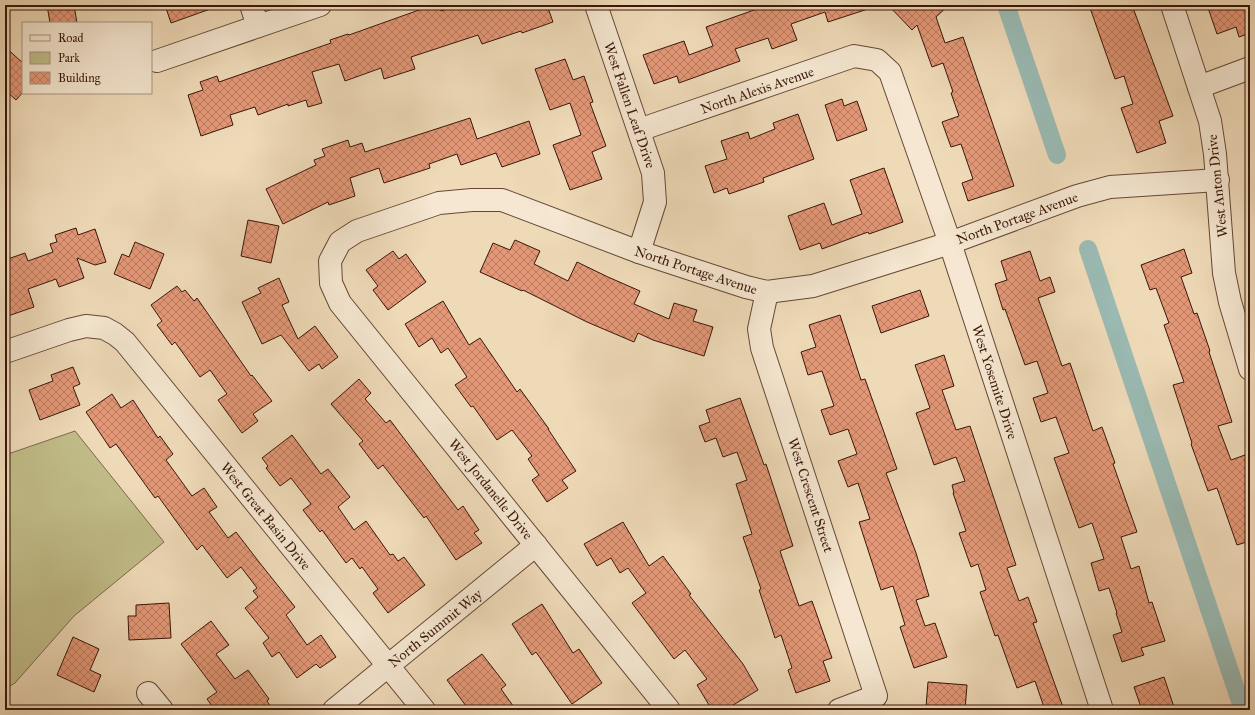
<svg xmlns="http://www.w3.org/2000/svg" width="1255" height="715" viewBox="0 0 1255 715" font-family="'IM FELL Great Primer',serif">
  <defs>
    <pattern id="building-cross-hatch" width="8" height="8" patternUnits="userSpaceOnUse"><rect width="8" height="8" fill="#e49877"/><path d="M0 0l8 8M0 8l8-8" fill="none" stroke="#ba7b60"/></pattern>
  </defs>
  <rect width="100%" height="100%" fill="#efdab8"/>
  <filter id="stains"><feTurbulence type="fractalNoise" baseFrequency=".005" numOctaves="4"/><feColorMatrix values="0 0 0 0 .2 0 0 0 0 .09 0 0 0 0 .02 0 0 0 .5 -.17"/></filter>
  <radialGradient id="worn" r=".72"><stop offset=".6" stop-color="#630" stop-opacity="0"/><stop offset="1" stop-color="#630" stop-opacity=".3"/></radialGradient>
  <polygon fill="#c1bd89" stroke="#7d6a49" points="75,431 164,542 74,616 15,683 5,689 5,455"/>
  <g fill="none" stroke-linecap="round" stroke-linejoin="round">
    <g stroke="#9abab3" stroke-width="18">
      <polyline points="1006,5 1057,155"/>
      <polyline points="1088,249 1243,710"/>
    </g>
  </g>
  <g fill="url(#building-cross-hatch)" stroke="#391609">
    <polygon points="47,5 74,5 77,23 50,23"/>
    <polygon points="165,5 216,5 216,7 171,23"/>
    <polygon points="433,5 439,5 441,11 459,5 547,5 553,22 522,33 521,31 482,44 478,35 411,57 415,69 384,79 381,68 345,81 339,64 312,72 322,103 308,107 306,100 288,106 288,104 258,115 255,107 230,115 233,125 201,136 188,95 203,90 200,82 217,76 219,82 331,43 330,40 348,34 349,35"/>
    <polygon points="755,5 871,5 871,8 828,22 825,12 791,24 797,40 772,49 768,38 735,49 740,61 679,83 677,76 654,84 643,55 684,41 689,55 713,46 706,27 757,9"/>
    <polygon points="888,5 949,5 936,17 945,43 963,37 1014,186 968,201 962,183 973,179 961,144 951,147 942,122 959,116 951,93 953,92 943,63 932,67 917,25 912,30"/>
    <polygon points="1089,5 1132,5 1173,116 1159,121 1166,143 1137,153 1121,108 1133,104 1124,76 1115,79"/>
    <polygon points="1207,5 1250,5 1250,33 1239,37 1236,27 1217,34"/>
    <polygon points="5,47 23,63 23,92 16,100 5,90"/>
    <polygon points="565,59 573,80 584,76 593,102 590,103 606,146 592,152 602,179 570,190 553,145 581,135 570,103 550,110 535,69"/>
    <polygon points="842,99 844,106 857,101 867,130 837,141 825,105"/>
    <polygon points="798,114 814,159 763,178 764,182 729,194 727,188 714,193 705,166 727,159 721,141 748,132 750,139 775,129 773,123"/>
    <polygon points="470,118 477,139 529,121 540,154 502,167 496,153 461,165 457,154 429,164 430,168 384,183 379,168 350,178 355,196 329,205 328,202 283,224 266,189 316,165 314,160 325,156 322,149 348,140 350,147 362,143 365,152"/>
    <polygon points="884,168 903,222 869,234 868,232 822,249 820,243 800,250 788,216 824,203 832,225 862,214 850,180"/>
    <polygon points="248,220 279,226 271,263 241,256"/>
    <polygon points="76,228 78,235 95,229 106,262 95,265 77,258 84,278 59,287 56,279 28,289 34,307 5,317 5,260 25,253 28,261 53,252 50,244 57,242 55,235"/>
    <polygon points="515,240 540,251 534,264 568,281 577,262 608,277 640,291 634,304 669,319 674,303 697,310 693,321 713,327 704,356 653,340 638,333 634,342 587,322 523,290 522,291 480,272 493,243 510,250"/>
    <polygon points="135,242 164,254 150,289 114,274 122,254 129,257"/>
    <polygon points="1184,249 1192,273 1181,277 1194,314 1197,313 1210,351 1209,352 1232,422 1218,426 1231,460 1245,455 1250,470 1250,483 1246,485 1250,496 1250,541 1237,545 1217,488 1208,491 1191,444 1192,443 1173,385 1184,382 1164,325 1169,323 1156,288 1150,290 1141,265"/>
    <polygon points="393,251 399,259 406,254 426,282 388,310 373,290 378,286 366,270"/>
    <polygon points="1030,251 1040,281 1050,277 1055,292 1038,298 1062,366 1070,363 1093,431 1102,427 1115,463 1113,464 1137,532 1121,537 1131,569 1139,566 1149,603 1152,602 1165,641 1141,648 1144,655 1122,662 1113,635 1122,632 1116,613 1117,613 1109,588 1099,591 1091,563 1104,559 1092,523 1079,528 1054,458 1069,453 1056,417 1041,422 1033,398 1048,393 1037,361 1025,365 1005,309 1003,310 995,284 1007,280 1001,261"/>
    <polygon points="279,278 289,302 282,305 298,339 315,326 338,357 322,369 319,364 309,371 281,335 262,344 242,302 261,293 258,288"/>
    <polygon points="177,286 182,292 185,290 194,301 197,298 251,376 252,375 272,401 253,414 258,421 242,433 218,400 227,394 210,370 200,377 175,342 172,345 157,325 162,321 151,305"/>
    <polygon points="920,290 929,316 881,333 872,306"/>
    <polygon points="443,301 469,345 480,338 517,392 520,389 549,429 548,429 576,471 562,480 568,488 547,502 532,480 539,475 528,459 532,456 512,430 497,440 473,406 471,407 455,385 467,377 448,348 441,353 432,338 419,347 405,324"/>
    <polygon points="840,315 861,380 865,379 897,469 886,473 916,553 929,596 916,600 925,626 935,623 947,657 914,668 900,627 905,625 893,586 881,590 859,522 870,519 858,483 848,487 838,461 857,454 848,429 830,435 821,410 834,406 822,371 808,375 801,352 816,347 809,325"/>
    <polygon points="944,355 954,386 942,390 956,430 970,426 1016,565 1007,568 1019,601 1028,597 1037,622 1033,623 1064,710 1045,710 1035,681 1017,688 998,635 995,636 980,592 986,590 978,564 971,567 959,533 966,531 953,493 954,493 952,485 965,481 956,457 934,465 916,413 930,408 915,365"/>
    <polygon points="73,367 80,384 73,387 80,405 40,420 29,390 53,381 51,375"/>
    <polygon points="359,379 371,393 365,399 386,423 390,420 458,510 463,506 479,530 474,533 482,543 456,560 426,516 424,518 383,465 378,469 359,444 363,441 331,404"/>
    <polygon points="112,394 121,408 133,400 158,438 160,436 173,454 166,460 192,496 204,488 217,507 209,512 228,538 236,532 259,562 295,607 286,615 307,645 321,635 336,657 320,668 316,664 297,678 279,652 272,657 263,643 269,638 245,608 258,597 253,591 257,588 241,567 227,578 202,545 197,550 158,496 155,498 116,444 110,448 86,412"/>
    <polygon points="740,398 764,465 766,464 793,546 780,551 790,580 799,606 812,601 832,658 823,661 830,681 796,693 788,670 792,668 781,635 775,638 759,590 761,589 743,537 752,534 736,484 747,480 737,452 723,457 716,438 705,442 699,426 710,422 706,410"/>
    <polygon points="292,435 321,474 328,469 350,497 338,507 354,530 366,521 390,555 393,554 398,561 404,557 425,585 388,613 373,593 378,589 362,567 360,569 352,558 346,563 322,530 320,532 303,510 311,504 291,478 280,486 266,468 268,466 262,458"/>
    <polygon points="623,522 649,566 663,556 691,594 689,595 743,664 758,690 725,710 712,710 697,685 707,679 685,650 674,659 632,603 646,593 628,568 620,573 611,558 597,566 584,544"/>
    <polygon points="169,603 171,638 129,640 128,616 136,616 136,605"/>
    <polygon points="542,604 573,653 579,649 602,683 572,704 536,652 532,655 512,624"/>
    <polygon points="211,621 229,645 216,654 235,679 248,670 269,699 267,701 273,710 215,710 207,699 217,692 181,644"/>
    <polygon points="73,637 99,649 90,670 101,675 94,692 57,675"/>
    <polygon points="482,654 506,685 501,689 516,710 469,710 447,680"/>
    <polygon points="1164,677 1175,710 1142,710 1134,687"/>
    <polygon points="928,682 967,685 965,710 932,710 933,708 926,707"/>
  </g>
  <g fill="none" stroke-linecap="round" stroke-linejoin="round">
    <g stroke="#664735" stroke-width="24">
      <g id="minor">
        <polyline points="251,5 258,26"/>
        <polyline points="596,5 653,173 655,202 639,252"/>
        <polyline points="1172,5 1210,121 1215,154 1224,273 1230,302 1250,369"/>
        <polyline points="157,61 320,5"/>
        <polyline points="1199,87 1250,68"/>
        <polyline points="639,130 854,56 877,60 890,72 950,243 1102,710"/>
        <polyline points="767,292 759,329 762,348 876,696 839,710"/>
        <polyline points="5,352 69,330 86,326 104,328 115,334 125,342 424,710"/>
        <polyline points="148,693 162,710"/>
        <polyline points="334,710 536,545"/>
        <polyline points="669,710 340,303 331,283 330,261 340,242 357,231 439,203 472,200 502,200 639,252 746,287 767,292 813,286 950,243 1077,196 1110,187 1218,180"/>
      </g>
    </g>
    <use href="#minor" stroke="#f5e7d1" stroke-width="22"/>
  </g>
  <g text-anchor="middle" stroke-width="3" stroke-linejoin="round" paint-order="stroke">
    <g font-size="14" fill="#391609" stroke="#f5e7d1">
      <text transform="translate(757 90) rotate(-19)" y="5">North Alexis Avenue</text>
      <text transform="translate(630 105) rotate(71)" y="5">West Fallen Leaf Drive</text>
      <text transform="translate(1217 186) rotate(-96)" y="5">West Anton Drive</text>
      <text transform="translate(1017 218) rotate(-20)" y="5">North Portage Avenue</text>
      <text transform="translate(696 270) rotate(18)" y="5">North Portage Avenue</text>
      <text transform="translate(995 382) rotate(72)" y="5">West Yosemite Drive</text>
      <text transform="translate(491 489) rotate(51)" y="5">West Jordanelle Drive</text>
      <text transform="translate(811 495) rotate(72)" y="5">West Crescent Street</text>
      <text transform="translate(266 516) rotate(51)" y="5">West Great Basin Drive</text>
      <text transform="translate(435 628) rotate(-39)" y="5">North Summit Way</text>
    </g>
  </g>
  <rect width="1255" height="715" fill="none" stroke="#efdab8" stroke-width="20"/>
  <rect x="6" y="6" width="1243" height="703" fill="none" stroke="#391609" stroke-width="2"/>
  <rect x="10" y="10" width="1235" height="695" fill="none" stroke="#391609"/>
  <rect x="22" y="22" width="130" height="72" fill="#f5e7d1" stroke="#aa9381"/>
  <rect x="30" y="35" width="20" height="6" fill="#f5e7d1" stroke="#aa9381"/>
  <text x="58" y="42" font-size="12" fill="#391609">Road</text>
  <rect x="30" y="52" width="20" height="12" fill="#c1bd89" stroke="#aa9381"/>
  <text x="58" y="62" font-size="12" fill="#391609">Park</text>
  <rect x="30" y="72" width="20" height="12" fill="url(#building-cross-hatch)" stroke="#aa9381"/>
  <text x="58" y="82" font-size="12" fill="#391609">Building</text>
  <rect width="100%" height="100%" filter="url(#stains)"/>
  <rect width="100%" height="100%" fill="url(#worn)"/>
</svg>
